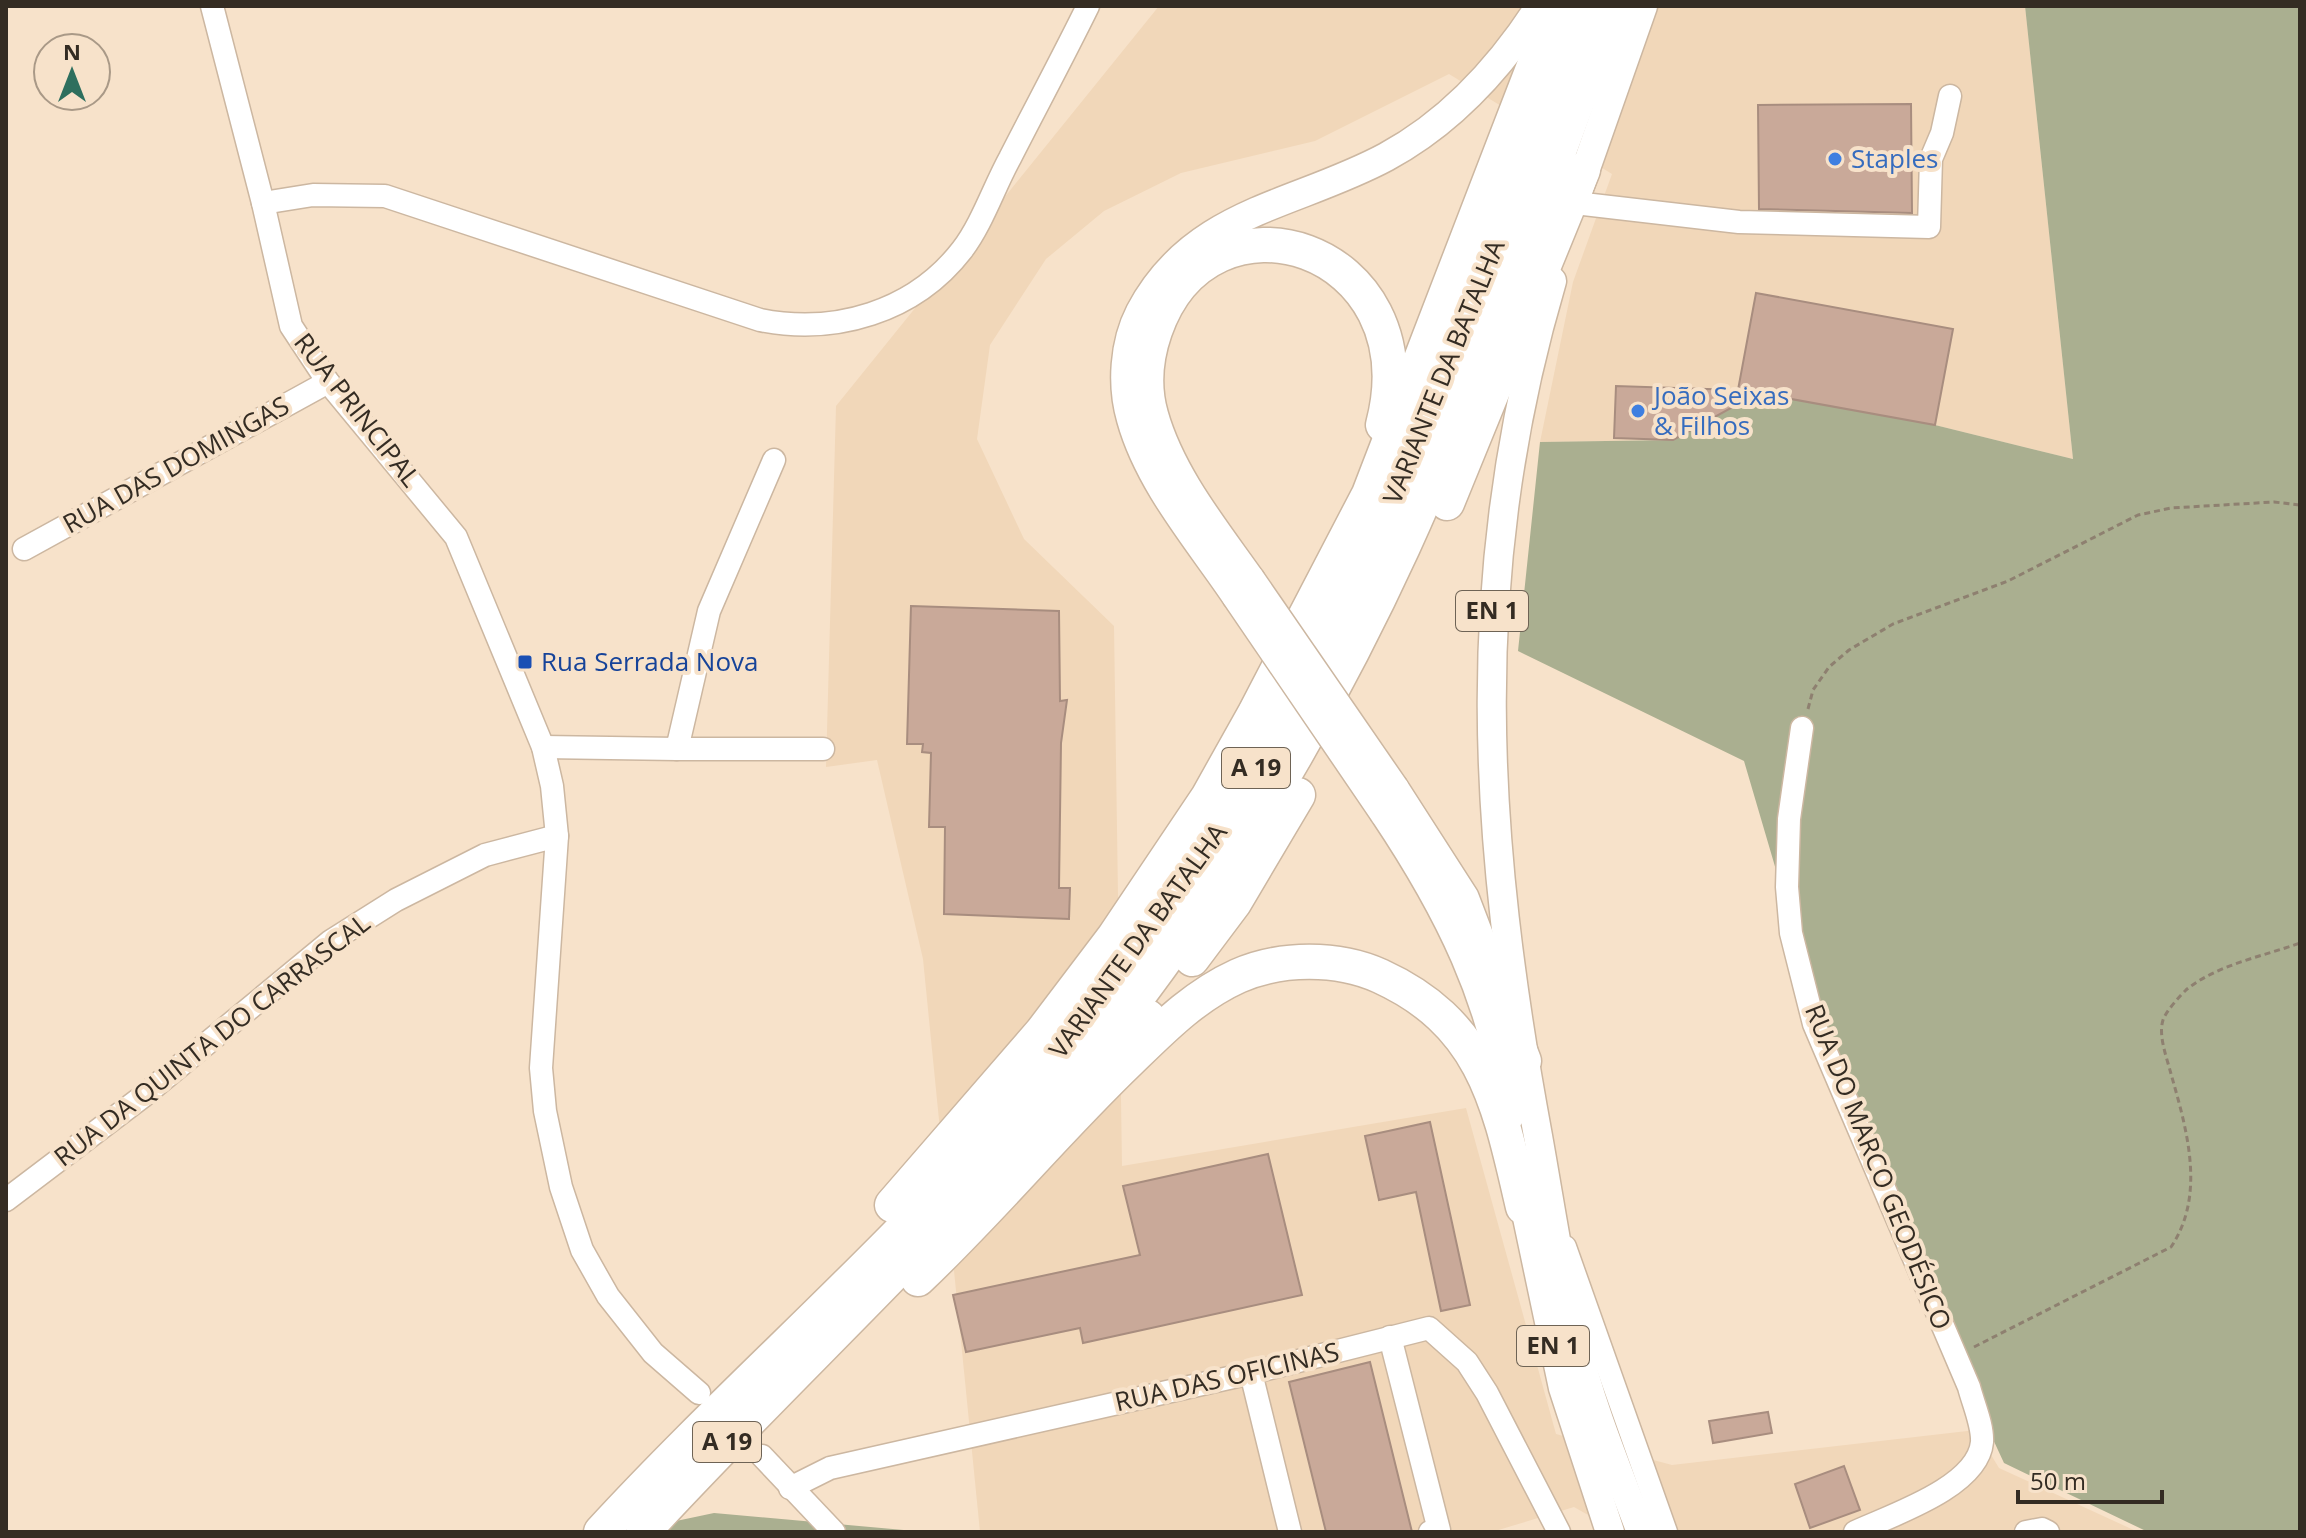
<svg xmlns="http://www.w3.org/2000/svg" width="2306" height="1538" viewBox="0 0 2306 1538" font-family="'Open Sans',sans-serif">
  <rect width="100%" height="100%" fill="#f7e2ca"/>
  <polygon fill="#f1d7b9" points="1159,6 2025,6 2073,459 1935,425 1758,393 1673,440 1540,442 1573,282 1612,174 1449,74 1315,141 1181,173 1104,211 1046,259 990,345 977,439 1024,539 1114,626 1122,1166 1466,1108 1556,1434 1672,1465 1976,1430 1999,1468 2138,1532 1618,1532 1574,1507 1492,1532 980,1532 923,959 877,760 826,767 836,406"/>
  <g fill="#aaaf90">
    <polygon points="2025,6 2300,6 2300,1532 2148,1532 2004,1463 1885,1206 1821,1023 1744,761 1518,651 1540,442 1673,440 1758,393 1935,425 2073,459"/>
    <polygon points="714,1513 926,1532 624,1532"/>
  </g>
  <g fill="#c9a999" stroke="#a88d7f" stroke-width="2">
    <polygon points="1911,104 1912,213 1759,209 1758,105"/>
    <polygon points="1756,293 1953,329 1935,425 1758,393 1673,440 1614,438 1616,386 1738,390"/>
    <polygon points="911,606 1059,611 1060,701 1067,700 1061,743 1059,888 1070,888 1069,919 944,914 945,827 929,827 931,753 922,752 923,744 907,744"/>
    <polygon points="1430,1122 1470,1305 1441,1311 1416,1192 1379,1200 1365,1136"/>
    <polygon points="1268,1154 1302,1295 1083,1343 1080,1328 966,1352 953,1295 1140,1255 1123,1186"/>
    <polygon points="1370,1362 1412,1532 1326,1532 1289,1382"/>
    <polygon points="1768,1412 1772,1433 1713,1443 1709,1421"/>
    <polygon points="1844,1466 1860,1510 1810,1528 1795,1484"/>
  </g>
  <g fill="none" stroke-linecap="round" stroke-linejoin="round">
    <g stroke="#ccb7a1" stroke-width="25">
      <g id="minor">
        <polyline points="212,6 263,203 291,326 328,382 456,537 543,747 552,786 557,836 541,1068 545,1111 561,1187 582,1250 608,1296 653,1353 699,1393"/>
        <path d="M263 203 313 195 385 196 760 320C835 335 914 312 962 250 982 224 994 187 1010 158 1036 107 1063 57 1088 6"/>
        <polyline points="1575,203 1739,222 1929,227 1931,159 1942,133 1950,96"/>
        <polyline points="24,549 328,382"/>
        <path d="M1802 728 1789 819 1787 887 1791 933 1814 1024 1969 1387C1973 1403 1983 1425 1982 1442 1978 1487 1892 1515 1855 1532"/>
        <polyline points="543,747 677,749 709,611 774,460"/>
        <polyline points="677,749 823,749"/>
        <polyline points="6,1200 142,1097 331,941 396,900 485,855 557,836"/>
        <polyline points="1565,1247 1666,1532"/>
        <polyline points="1390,1337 1439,1530 1430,1532"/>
        <polyline points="1251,1373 1290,1532"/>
        <polyline points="762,1456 834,1532"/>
        <polyline points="790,1488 830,1468 1251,1373 1429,1328 1467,1362 1487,1393 1559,1532"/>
        <polyline points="2026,1532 2042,1529 2048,1532"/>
      </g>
    </g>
    <g stroke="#ccb7a1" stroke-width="31">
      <g id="major">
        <polyline points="1578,191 1643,6"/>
        <path d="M1552 281C1465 574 1483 839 1538 1136 1550 1203 1560 1271 1575 1338 1590 1405 1617 1468 1641 1532"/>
        <path d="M1236 596C1199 541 1149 484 1131 419 1121 385 1124 343 1140 312 1193 211 1295 206 1386 157 1451 122 1500 68 1540 6"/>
        <path d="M1384 813C1449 910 1493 999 1510 1116"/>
        <polyline points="1521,1189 1563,1388 1610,1532"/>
      </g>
    </g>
    <g stroke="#ccb7a1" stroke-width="37">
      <g id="highway">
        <polyline points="1447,503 1583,170"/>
        <path d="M1248 581C1212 530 1168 476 1151 415 1143 387 1146 357 1155 331 1209 175 1430 246 1383 425"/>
        <polyline points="1392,790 1462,899 1524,1061"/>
        <polyline points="1192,959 1234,903 1298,795"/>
        <polyline points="1099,1090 1148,1017"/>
        <polyline points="892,1205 1042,1032 1114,937 1208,797 1255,713 1369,494 1557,6"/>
        <path d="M918 1279C992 1209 1056 1131 1129 1061 1163 1028 1194 996 1238 976 1281 957 1338 957 1380 976 1485 1024 1499 1104 1523 1207"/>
        <path d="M601 1532C749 1371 920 1230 1055 1058 1176 905 1281 741 1364 565 1449 384 1514 194 1584 6"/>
        <path d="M643 1532C825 1334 1032 1155 1185 931 1268 810 1342 680 1403 547 1483 371 1544 187 1613 6"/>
      </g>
    </g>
    <g stroke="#8e8070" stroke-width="3" stroke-dasharray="6 4" stroke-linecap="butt">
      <polyline points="1808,709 1813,690 1829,667 1849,650 1893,624 2008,581 2138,515 2171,508 2274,502 2300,505"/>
      <path d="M1974 1347 2171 1247C2206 1195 2187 1130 2171 1074 2167 1058 2158 1036 2163 1020 2166 1011 2180 996 2186 990 2216 965 2264 956 2300 943"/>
    </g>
    <use href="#minor" stroke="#fff" stroke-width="22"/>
    <use href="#major" stroke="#fff" stroke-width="28"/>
    <use href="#highway" stroke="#fff" stroke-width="34"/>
    <g stroke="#ccb7a1" stroke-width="31" stroke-linecap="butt">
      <polyline id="major-bridge" points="1236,596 1384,813"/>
    </g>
    <g stroke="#ccb7a1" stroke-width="37" stroke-linecap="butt">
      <polyline id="highway-bridge" points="1248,581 1392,790"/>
    </g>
    <use href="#major-bridge" stroke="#fff" stroke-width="28"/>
    <use href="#highway-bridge" stroke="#fff" stroke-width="34"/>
  </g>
  <g fill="#3f7fe0" stroke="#f7e2ca" stroke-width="3">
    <circle cx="1835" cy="159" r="8"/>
    <circle cx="1638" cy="411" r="8"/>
  </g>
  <rect fill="#1a4fb4" stroke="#f7e2ca" stroke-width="3" x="517" y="654" width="16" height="16" rx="4"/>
  <g text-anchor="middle" stroke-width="8" stroke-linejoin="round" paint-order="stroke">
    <g fill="#f7e2ca" stroke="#6e6355" stroke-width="2">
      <rect x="1456" y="591" width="72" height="40" rx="6"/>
      <rect x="1222" y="748" width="68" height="40" rx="6"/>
      <rect x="1517" y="1326" width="72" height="40" rx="6"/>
      <rect x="693" y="1422" width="68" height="40" rx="6"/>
    </g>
    <g font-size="24" font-weight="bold" fill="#342c23">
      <text x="1492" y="619">EN 1</text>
      <text x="1256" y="776">A 19</text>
      <text x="1553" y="1354">EN 1</text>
      <text x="727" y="1450">A 19</text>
    </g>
    <g font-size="26" fill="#366cbe" stroke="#f7e2ca" text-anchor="start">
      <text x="1851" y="168">Staples</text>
      <text x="1654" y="405">João Seixas<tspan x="1654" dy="30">&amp; Filhos</tspan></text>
    </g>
    <g font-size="26" fill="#342c23" stroke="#f7e2ca">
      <text transform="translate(1444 372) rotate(-68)" y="9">VARIANTE DA BATALHA</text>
      <text transform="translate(357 410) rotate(52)" y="9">RUA PRINCIPAL</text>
      <text transform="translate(176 465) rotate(-29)" y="9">RUA DAS DOMINGAS</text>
      <text transform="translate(1138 941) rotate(-54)" y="9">VARIANTE DA BATALHA</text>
      <text transform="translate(212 1040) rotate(-38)" y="9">RUA DA QUINTA DO CARRASCAL</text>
      <text transform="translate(1878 1167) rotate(68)" y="9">RUA DO MARCO GEODÉSICO</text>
      <text transform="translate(1227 1377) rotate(-13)" y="9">RUA DAS OFICINAS</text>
    </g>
    <g font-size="26" fill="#164399" stroke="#f7e2ca" text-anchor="start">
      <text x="541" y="671">Rua Serrada Nova</text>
    </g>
  </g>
  <rect width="2306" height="1538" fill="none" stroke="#342c23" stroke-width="16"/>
  <g transform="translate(72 72)"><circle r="38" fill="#f7e2ca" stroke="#a99987" stroke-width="2"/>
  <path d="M0-6L14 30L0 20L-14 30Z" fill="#2e6f5e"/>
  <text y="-12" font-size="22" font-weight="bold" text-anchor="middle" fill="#342c23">N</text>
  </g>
  <path d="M2018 1490v12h144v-12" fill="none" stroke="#342c23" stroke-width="4"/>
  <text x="2030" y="1490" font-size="24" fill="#342c23" stroke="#f7e2ca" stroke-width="6" paint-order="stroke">50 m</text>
</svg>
